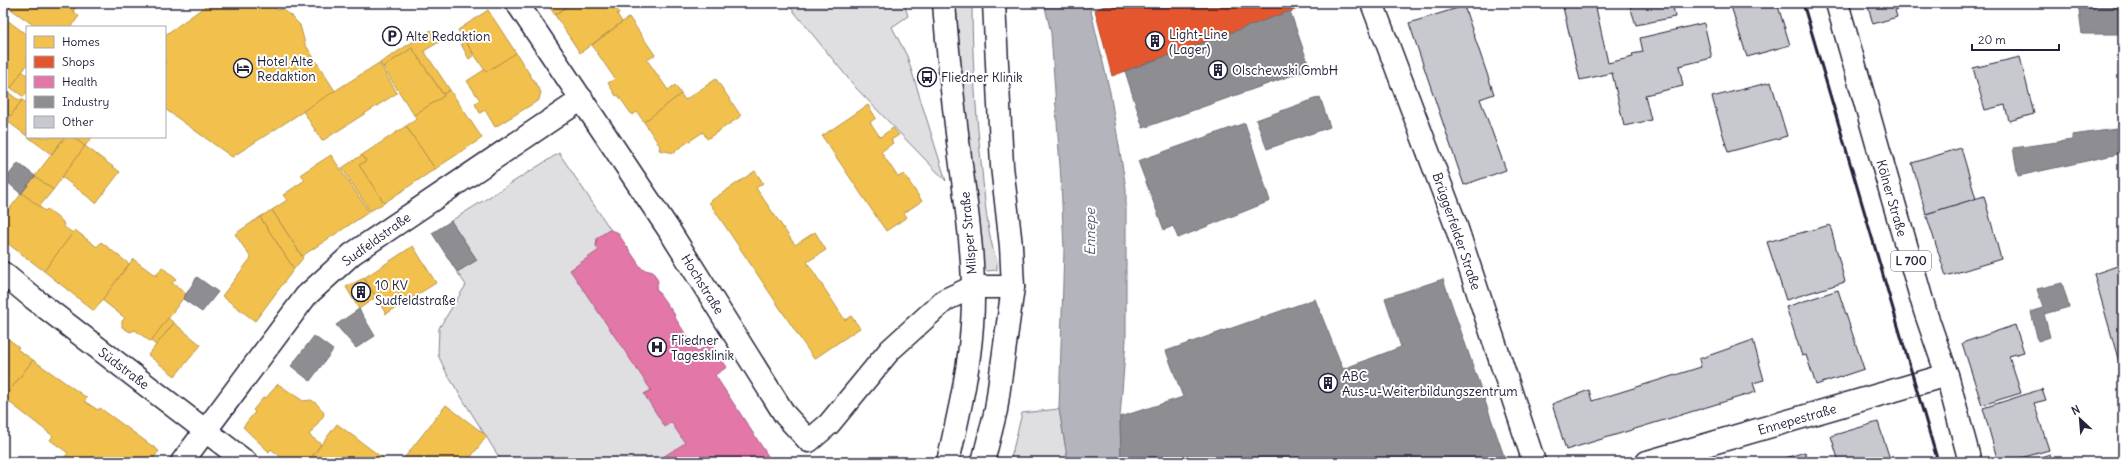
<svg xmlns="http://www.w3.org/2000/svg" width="2126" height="465" viewBox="0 0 2126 465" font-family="Delius,sans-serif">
  <rect width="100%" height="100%" fill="#fff"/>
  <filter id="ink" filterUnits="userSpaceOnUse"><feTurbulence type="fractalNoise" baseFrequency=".025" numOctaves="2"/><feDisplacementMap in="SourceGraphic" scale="8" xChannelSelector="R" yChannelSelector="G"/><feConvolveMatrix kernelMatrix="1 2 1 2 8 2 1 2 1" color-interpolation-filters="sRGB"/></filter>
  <g filter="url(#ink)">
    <g fill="#dfdfe2" stroke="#80808e">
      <polygon points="787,3 904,3 908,16 892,27 907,56 946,181 856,88"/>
      <path d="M956 3H972C972 59 976 115 982 171 985 201 987 234 997 262V270L987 271 983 266 981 251 960 63Z"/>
      <polygon points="559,153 767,462 502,462 447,374 438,355 439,328 466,285 457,272 477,260 451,221"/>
      <polygon points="1059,409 1068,462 1010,462 1022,413"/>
    </g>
    <polygon fill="#b4b4bc" stroke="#7a7a88" points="1044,3 1089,3 1110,92 1126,188 1126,340 1120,417 1121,462 1068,462 1059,409 1064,250 1061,181 1051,33"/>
    <g fill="#f2c14e" stroke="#b49148">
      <polygon points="11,3 79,3 73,11 79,16 71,27 36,27 8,7"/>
      <polygon points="210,3 272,3 277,10 283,9 289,14 300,25 305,44 335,91 232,157 165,109 165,35"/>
      <polygon points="550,3 572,3 555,15 548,5"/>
      <polygon points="572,3 613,3 619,13 617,14 622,22 580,53 555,15"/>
      <polygon points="488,10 516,53 486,72 458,30"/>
      <polygon points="3,17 27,35 27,65 11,88 3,82"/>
      <polygon points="629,17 655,55 647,60 668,90 675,85 681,94 644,122 637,112 632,115 618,95 616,96 608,83 615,79 592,45"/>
      <polygon points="431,30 439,42 424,51 450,90 443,94 412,48 383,67 380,63"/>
      <polygon points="465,41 474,55 469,59 461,44"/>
      <polygon points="412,48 444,96 414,115 383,67"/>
      <polygon points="516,53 541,92 539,100 495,127 485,110 480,113 475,104 480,100 467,81 484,70 486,72"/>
      <polygon points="379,63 397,93 322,141 303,111"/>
      <polygon points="22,71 27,75 27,94 24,97 11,88"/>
      <polygon points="716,79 741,116 707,139 703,132 676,150 675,153 659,150 660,146 644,122 681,94 685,100"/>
      <polygon points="3,88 9,93 3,101"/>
      <polygon points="450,90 482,138 435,169 406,126 417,119 414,115 444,96 443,94"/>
      <polygon points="9,93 17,99 22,100 11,116 3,112 3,101"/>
      <polygon points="22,100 27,103 27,136 7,121"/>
      <polygon points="868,105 876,118 870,122 880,137 893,128 899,135 891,140 893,143 881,152 898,177 904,174 922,201 904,213 907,217 886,231 822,136"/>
      <polygon points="406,126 435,169 384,203 359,165 366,161 362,155"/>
      <polygon points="28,137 65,137 51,154"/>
      <polygon points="65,137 73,137 85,146 53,190 35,176"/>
      <polygon points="73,137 92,137 85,146"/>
      <polygon points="85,146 120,172 96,203 62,177"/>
      <polygon points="331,155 369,212 302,256 272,210 287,200 283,195 305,180 301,174"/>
      <polygon points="362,155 366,161 359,165 384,203 370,211 342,168"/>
      <polygon points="755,171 763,183 756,188 795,245 815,232 826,250 807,262 845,320 851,316 860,328 814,359 709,202"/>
      <polygon points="35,176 53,190 39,207 22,193"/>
      <polygon points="22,193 45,211 47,209 63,222 64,227 73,233 44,271 3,240 3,217"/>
      <polygon points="272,210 303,258 294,269 260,217"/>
      <polygon points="260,217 294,269 255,321 222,296 251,258 235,234"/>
      <polygon points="75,230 97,247 101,242 129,264 94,311 44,271"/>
      <polygon points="413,246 436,283 386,314 364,278"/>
      <polygon points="133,259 156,276 162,267 176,279 172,283 186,294 151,342 135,330 130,332 122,327 122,321 125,318 102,300"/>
      <polygon points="364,278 376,297 359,309 346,287"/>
      <polygon points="168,318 174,323 156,345 151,341"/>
      <polygon points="174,323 201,345 175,376 148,355"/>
      <polygon points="3,335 19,347 17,349 33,360 4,398"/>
      <polygon points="33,360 87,398 84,401 98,410 100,408 159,451 150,462 61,462 68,453 50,440 53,436 4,398"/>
      <polygon points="278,384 303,401 311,400 316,403 323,411 324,415 309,435 321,444 308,462 287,462 271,449 269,452 243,427 255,412 253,410 264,397 266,398"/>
      <polygon points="446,405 487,436 467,462 401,462"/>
      <polygon points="337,424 388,462 308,462"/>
    </g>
    <polygon fill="#e4572e" stroke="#aa4732" points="1112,3 1314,3 1112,76 1095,10"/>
    <polygon fill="#e377a8" stroke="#a95e87" points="609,230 617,232 642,269 653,272 658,281 656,289 675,315 674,316 697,352 710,343 727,367 715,375 770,459 765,462 655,462 685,443 671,422 665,427 644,394 651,390 570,270 599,250 596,246 597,238"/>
    <g fill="#8d8d92" stroke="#6d6d78">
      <polygon points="2078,3 2123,3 2123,34 2082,34"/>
      <polygon points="1290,11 1310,69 1143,128 1125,71"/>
      <polygon points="1320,97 1330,127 1267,149 1256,120"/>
      <polygon points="1245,123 1270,201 1178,238 1173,226 1164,230 1138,161"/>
      <polygon points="2123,128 2123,153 2018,176 2013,148 2072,140 2072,135"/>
      <polygon points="18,163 35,176 21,194 5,180"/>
      <polygon points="451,221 477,260 457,272 432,233"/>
      <polygon points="197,277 218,292 202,312 183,299"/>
      <polygon points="1443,279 1506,462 1121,462 1120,417 1183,397 1166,351 1315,299 1343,369 1401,347 1385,298"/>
      <polygon points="2062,283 2069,307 2044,314 2050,337 2038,341 2031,312 2043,308 2037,289"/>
      <polygon points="359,309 375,336 356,348 336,325"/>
      <polygon points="314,336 333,350 310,381 291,366"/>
    </g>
    <g fill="#c8c8cf" stroke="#22223b">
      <polygon points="1562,3 1595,3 1608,63 1633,57 1632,54 1643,52 1640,38 1704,23 1712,58 1679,66 1683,86 1645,95 1651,120 1624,126 1612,73 1580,80"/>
      <polygon points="1629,3 1689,3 1673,6 1675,17 1636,25"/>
      <polygon points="1730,3 1777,3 1790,45 1747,57"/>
      <polygon points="1867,3 1912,3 1913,5 1895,10 1897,17 1873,24"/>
      <polygon points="1464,6 1494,94 1480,99 1506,170 1464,185 1409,23"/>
      <polygon points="2020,57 2034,114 2009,121 2005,105 1985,110 1973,68"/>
      <polygon points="1771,82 1787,136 1728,152 1712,97"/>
      <polygon points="1961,148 1976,199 1926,214 1912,163"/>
      <polygon points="1984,196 2001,259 1946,276 1926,214"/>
      <polygon points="1830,225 1845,282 1786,300 1767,242"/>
      <polygon points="2123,264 2123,361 2119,362 2094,274"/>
      <polygon points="1838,290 1864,369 1816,385 1806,355 1802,356 1786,307"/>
      <polygon points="2015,325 2024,352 2009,356 2021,393 1982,405 1962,343"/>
      <polygon points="1753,340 1764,380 1753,383 1756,392 1566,450 1552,404 1589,390 1592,401 1701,367 1699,359"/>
      <polygon points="2042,389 2046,400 2034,403 2049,450 2007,462 1998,462 1983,408"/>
      <polygon points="1878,422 1891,462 1839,462 1831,436"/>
      <polygon points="1805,452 1808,462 1772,462"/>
      <polygon points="2050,454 2052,462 2025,462"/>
    </g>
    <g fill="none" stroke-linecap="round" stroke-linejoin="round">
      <g stroke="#22223b" stroke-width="25">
        <g id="minor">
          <polyline points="517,3 669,230 785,415 809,441 829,424 890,350 945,300 973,287 1013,287"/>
          <polyline points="1372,3 1455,223 1534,462"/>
          <polyline points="3,273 33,298 246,462"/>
          <polyline points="182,462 306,296 352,254 582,99"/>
          <polyline points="1647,462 1947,375"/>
        </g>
      </g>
      <g stroke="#22223b" stroke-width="25">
        <g id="major">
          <path d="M944 3C948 57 954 111 961 165 968 218 976 272 972 325 969 372 958 417 948 462"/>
          <polyline points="1837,3 1891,193 1925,311 1947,375 1970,462"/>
          <polyline points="983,462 996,410 1013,287 1011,246 1002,166 994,3"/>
        </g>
      </g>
      <use href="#minor" stroke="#fff" stroke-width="22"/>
      <use href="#major" stroke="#fff" stroke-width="22"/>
      <polyline stroke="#22223b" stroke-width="3" points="1803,3 1938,462"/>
    </g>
  </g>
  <defs>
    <g id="parking-ring" transform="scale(1)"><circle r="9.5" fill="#fff" stroke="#22223b" stroke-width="1.5"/><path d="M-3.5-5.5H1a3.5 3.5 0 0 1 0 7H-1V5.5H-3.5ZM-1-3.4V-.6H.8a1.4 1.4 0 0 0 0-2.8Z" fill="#22223b"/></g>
    <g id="building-ring" transform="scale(1)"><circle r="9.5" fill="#fff" stroke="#22223b" stroke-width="1.5"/><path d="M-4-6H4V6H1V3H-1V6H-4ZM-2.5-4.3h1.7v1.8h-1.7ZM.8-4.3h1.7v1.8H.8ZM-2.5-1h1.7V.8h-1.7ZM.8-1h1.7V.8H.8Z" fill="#22223b"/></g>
    <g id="hotel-ring" transform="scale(1)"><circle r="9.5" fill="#fff" stroke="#22223b" stroke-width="1.5"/><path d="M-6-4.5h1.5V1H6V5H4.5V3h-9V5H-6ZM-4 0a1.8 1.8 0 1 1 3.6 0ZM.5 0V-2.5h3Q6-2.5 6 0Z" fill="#22223b"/></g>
    <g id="bus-ring" transform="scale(1)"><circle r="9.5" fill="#fff" stroke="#22223b" stroke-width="1.5"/><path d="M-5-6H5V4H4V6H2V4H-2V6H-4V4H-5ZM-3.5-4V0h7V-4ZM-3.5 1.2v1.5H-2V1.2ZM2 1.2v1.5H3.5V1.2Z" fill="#22223b"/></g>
    <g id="hospital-ring" transform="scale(1)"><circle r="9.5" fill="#fff" stroke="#22223b" stroke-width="1.5"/><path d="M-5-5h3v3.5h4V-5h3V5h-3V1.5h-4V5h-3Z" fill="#22223b"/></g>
  </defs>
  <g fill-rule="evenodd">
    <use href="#parking-ring" x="392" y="36"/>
    <use href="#building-ring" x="1155" y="41"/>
    <use href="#hotel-ring" x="243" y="68"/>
    <use href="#building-ring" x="1218" y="70"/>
    <use href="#bus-ring" x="927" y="77"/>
    <use href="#building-ring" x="361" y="292"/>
    <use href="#hospital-ring" x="657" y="347"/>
    <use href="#building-ring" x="1328" y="383"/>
  </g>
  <g text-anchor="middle" stroke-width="4" stroke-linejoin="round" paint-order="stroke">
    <rect fill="#fff" stroke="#646476" stroke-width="1" x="1891" y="251" width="40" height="20" rx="3"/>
    <g font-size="12" font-weight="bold" fill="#22223b">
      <text x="1911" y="265">L 700</text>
    </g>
    <g font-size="13" fill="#22223b" stroke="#fff" text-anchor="start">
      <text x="1169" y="39">Light-Line<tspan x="1169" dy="15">(Lager)</tspan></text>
      <text x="406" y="41">Alte Redaktion</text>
      <text x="257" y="66">Hotel Alte<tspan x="257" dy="15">Redaktion</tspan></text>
      <text x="1232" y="75">Olschewski GmbH</text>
      <text x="941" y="82">Fliedner Klinik</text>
      <text x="375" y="290">10 KV<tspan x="375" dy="15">Sudfeldstraße</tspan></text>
      <text x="671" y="345">Fliedner<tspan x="671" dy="15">Tagesklinik</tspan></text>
      <text x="1342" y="381">ABC<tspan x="1342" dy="15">Aus-u-Weiterbildungszentrum</tspan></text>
    </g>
    <g font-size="13" fill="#22223b" stroke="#fff">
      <text transform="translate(1892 198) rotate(74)" y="5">Kölner Straße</text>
      <text transform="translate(1457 231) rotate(71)" y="5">Brüggerfelder Straße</text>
      <text transform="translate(968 233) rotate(-95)" y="5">Milsper Straße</text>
      <text transform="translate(376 239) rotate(-36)" y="5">Sudfeldstraße</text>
      <text transform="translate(703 284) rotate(58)" y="5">Hochstraße</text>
      <text transform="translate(124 368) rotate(37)" y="5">Südstraße</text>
      <text transform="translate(1797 419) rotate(-16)" y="5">Ennepestraße</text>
    </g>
    <g font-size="14" font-style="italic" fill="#5c5c6f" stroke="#fff">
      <text transform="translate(1090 232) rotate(-90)" y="5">Ennepe</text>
    </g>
  </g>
  <rect width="2126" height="465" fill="none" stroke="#fff" stroke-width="16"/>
  <rect x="8" y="8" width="2110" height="449" fill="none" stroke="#22223b" stroke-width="1.5" filter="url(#ink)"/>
  <rect x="26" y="26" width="140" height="112" fill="#ffffff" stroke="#a7a7b1"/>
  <rect x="34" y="36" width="20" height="12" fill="#f2c14e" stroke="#a7a7b1"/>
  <text x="62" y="46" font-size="12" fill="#22223b">Homes</text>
  <rect x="34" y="56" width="20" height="12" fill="#e4572e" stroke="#a7a7b1"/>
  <text x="62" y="66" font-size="12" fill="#22223b">Shops</text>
  <rect x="34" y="76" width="20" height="12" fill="#e377a8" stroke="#a7a7b1"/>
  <text x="62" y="86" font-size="12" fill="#22223b">Health</text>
  <rect x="34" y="96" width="20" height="12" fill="#8d8d92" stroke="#a7a7b1"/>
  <text x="62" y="106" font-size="12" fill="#22223b">Industry</text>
  <rect x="34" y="116" width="20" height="12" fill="#c8c8cf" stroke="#a7a7b1"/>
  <text x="62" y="126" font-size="12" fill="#22223b">Other</text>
  <g transform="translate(2080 419) rotate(334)" stroke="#ffffff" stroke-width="3" paint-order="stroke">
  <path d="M0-3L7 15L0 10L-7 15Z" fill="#22223b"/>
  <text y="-6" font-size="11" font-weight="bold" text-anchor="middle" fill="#22223b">N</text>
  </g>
  <path d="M1972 44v6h87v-6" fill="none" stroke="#22223b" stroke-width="2"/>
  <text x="1978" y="44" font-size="12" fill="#22223b" stroke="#ffffff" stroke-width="3" paint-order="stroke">20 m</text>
</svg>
